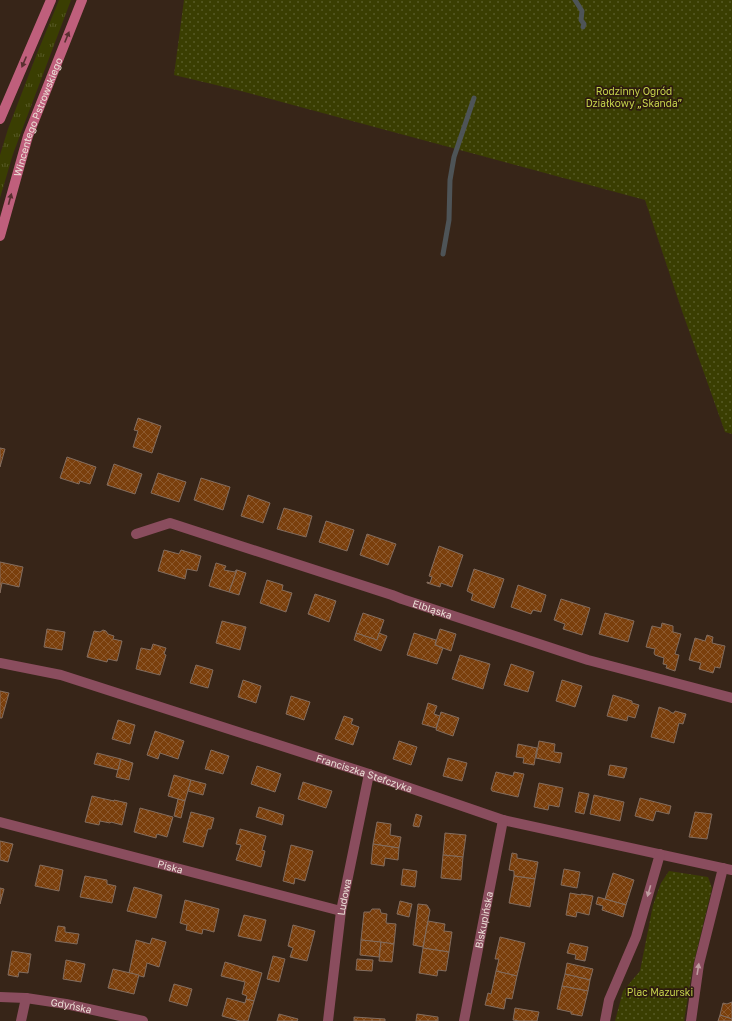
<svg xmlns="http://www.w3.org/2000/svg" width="732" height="1021" viewBox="0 0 732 1021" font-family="'Golos Text',sans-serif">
  <defs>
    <pattern id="grass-tufts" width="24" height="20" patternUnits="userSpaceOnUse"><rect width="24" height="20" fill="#3a3e02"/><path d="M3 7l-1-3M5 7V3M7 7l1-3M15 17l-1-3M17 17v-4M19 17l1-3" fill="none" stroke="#575a26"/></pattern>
    <pattern id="park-dots" width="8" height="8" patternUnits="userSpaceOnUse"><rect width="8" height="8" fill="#3a3e02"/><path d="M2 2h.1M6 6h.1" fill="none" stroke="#575a26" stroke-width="1.8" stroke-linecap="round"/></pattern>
    <pattern id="building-cross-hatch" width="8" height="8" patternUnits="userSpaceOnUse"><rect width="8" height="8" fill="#7a3f0c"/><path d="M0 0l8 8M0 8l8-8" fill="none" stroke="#8d5a2f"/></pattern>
  </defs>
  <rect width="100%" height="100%" fill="#372518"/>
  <polygon fill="url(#grass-tufts)" points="59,0 71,0 13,154 0,198 0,155 8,129 36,56"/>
  <g fill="url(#park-dots)">
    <polygon points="184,0 732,0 732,434 725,432 682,311 645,200 237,90 174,75"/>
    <polygon points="669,871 708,877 712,888 693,966 684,1021 615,1021 623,991 640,971 653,905 661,883"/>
  </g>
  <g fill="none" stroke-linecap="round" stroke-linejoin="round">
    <g stroke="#4e5457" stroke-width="5">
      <polyline points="575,0 582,11 581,20 584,24 583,27"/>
      <polyline points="443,254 449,220 450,180 454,157 474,98"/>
    </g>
  </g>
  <g fill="url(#building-cross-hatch)" stroke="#836d5f">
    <polygon points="138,418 161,426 152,453 133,447 138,431 134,430"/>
    <polygon points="0,448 5,449 0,467"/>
    <polygon points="67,457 96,467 90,484 80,481 79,484 60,478"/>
    <polygon points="114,464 142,474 135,494 107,485"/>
    <polygon points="158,473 186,482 179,502 151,493"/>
    <polygon points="201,478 230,487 223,510 194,500"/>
    <polygon points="248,495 270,503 263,523 241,516"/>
    <polygon points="284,508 312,516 306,537 277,529"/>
    <polygon points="326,521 354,530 347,551 319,542"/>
    <polygon points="367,534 396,544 388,565 360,555"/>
    <polygon points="439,546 463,555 452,587 441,583 440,587 427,583 427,582 430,583 432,577 429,576"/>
    <polygon points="164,550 179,554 181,550 201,556 197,571 187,569 185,579 158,571"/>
    <polygon points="0,562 23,567 19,587 2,583 0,593"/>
    <polygon points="216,563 226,566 224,570 235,572 236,570 237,570 229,592 209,586"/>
    <polygon points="474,569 504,579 494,608 471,600 473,594 467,591"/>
    <polygon points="237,570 246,573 239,595 229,592"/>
    <polygon points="267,580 283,585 282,590 292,593 286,612 260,603"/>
    <polygon points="518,585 546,595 541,612 533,610 531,614 511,607"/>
    <polygon points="315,594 336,601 329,622 308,614"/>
    <polygon points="561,599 590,608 582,635 563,629 565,624 554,620"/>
    <polygon points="363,613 384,620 377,640 356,633"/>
    <polygon points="605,613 634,621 628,642 599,634"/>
    <polygon points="222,621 246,627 240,650 216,643"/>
    <polygon points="662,623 673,626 673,632 681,634 675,654 679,655 675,671 666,668 667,665 663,664 664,658 655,655 654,653 655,649 646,647 652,626 661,628"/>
    <polygon points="47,629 65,632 62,650 44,647"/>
    <polygon points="440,629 456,634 451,651 435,645"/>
    <polygon points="103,630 106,631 108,634 114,636 113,639 122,641 117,661 108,659 107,662 87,657 94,631 100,632"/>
    <polygon points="356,633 377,640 379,633 387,636 381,651 354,640"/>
    <polygon points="414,633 436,640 435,645 443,648 437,664 407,655"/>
    <polygon points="707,635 713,637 712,643 725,646 720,668 715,667 713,673 699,669 701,663 689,660 695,638 705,641"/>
    <polygon points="153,644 166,648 164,654 166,655 160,675 136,669 141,648 151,650"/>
    <polygon points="460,655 490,664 483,689 452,679"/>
    <polygon points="511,664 534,672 528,692 504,685"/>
    <polygon points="196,665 213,670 208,688 190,683"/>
    <polygon points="243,680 261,686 256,703 238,697"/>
    <polygon points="562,680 582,686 575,707 556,701"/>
    <polygon points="0,691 9,693 2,718 0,718"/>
    <polygon points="613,695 632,701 632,703 639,705 635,718 628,716 627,721 607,716"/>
    <polygon points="291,696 310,702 304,720 286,714"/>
    <polygon points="428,703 437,706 434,714 440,716 436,728 422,724"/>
    <polygon points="659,707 668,710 672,713 674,713 675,711 686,714 683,724 679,723 674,743 651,737"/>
    <polygon points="441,712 459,718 453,736 436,730"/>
    <polygon points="344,716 353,719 351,724 359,727 353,745 335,739"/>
    <polygon points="118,720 135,725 130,744 112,739"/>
    <polygon points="155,731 184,741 178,759 160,753 158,759 147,755"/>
    <polygon points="399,741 417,747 411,765 393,759"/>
    <polygon points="539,741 555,744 554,752 562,753 560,763 536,758"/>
    <polygon points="518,744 537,748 534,765 523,763 524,758 516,757"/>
    <polygon points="211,750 229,756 223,774 205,769"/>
    <polygon points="97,753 121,759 118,770 94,764"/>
    <polygon points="448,758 467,763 462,781 443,776"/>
    <polygon points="121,759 133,763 129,780 116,777"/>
    <polygon points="610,765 627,768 624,778 608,775"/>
    <polygon points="257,766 281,774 275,792 251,784"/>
    <polygon points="496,772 513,776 514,772 524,774 518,797 492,791 491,789"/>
    <polygon points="174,775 191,780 185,801 168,796"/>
    <polygon points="191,780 206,784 203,795 188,791"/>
    <polygon points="303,782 332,791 326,808 298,799"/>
    <polygon points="539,783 563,788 559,807 549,805 548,810 534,807"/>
    <polygon points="579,792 589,794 584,814 575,812"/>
    <polygon points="594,795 624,802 620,821 590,814"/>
    <polygon points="92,796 114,801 114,800 127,803 122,825 111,822 110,823 100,821 99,825 85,822"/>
    <polygon points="640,798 671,806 669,814 656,811 653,821 635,816"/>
    <polygon points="178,799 185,801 181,818 174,816"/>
    <polygon points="259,807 284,815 282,825 256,817"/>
    <polygon points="140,808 173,817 167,837 157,834 156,838 134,832"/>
    <polygon points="191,812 214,818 211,829 208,829 203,847 183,842"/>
    <polygon points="695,812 712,814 707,839 689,837"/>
    <polygon points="416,814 422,816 419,827 413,826"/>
    <polygon points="377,822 391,824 390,835 401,837 399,848 373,844"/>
    <polygon points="240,829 266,836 262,850 265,851 261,867 236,860 241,845 236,844"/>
    <polygon points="445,833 466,835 463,857 443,855"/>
    <polygon points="0,841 13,844 8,862 0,860"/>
    <polygon points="373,844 399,848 398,860 385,858 384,866 371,864"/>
    <polygon points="291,845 313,851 305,881 295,878 294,884 283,881"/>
    <polygon points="512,853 517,854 517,858 538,862 535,879 514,876 514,871 509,870"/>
    <polygon points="443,855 463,857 461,880 441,878"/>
    <polygon points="40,865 63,870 59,891 35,886"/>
    <polygon points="403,869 417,871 415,887 401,885"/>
    <polygon points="564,869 580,872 577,888 561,885"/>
    <polygon points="613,873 634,880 626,905 605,899"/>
    <polygon points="85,876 107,880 107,884 116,886 112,903 80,897"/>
    <polygon points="514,876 535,879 530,907 509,903"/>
    <polygon points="134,887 162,895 156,918 127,911"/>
    <polygon points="0,888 4,889 0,904"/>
    <polygon points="570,893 581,895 581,894 593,896 589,915 577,912 576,917 566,915"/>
    <polygon points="598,897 626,905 623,917 602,910 603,906 596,904"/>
    <polygon points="185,900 219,909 214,932 203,929 202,934 186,930 187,925 180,923"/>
    <polygon points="400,901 412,904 409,917 397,914"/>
    <polygon points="418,904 427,905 430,910 423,947 413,945"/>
    <polygon points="372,909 380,909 381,913 387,914 386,923 396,924 394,944 361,940 364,912 370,912"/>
    <polygon points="244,915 266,920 261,941 238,936"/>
    <polygon points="428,921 445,924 444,931 452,932 449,952 423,948"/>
    <polygon points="293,925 315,931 307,961 290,957 293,948 288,946"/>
    <polygon points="58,926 65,927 65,932 79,934 77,944 55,941"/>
    <polygon points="500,937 525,943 517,976 496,971 499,959 495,959"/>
    <polygon points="152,938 166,942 159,967 147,963 144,977 129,973 136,940 150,944"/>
    <polygon points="361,940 381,942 379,957 360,955"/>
    <polygon points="381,942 394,944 392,962 379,961"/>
    <polygon points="570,943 588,947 585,961 575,959 576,955 567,953"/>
    <polygon points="423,948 449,952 446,971 438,970 437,976 419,973"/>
    <polygon points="12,951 31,954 28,973 19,972 18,977 8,975"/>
    <polygon points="273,956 285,959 279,982 267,979"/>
    <polygon points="357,959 373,960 372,971 356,970"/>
    <polygon points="66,960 85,964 81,982 63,979"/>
    <polygon points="225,962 262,973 254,1001 246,999 247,996 242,994 245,982 221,976"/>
    <polygon points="567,963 593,969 590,980 565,974"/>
    <polygon points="113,969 139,975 134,994 108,988"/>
    <polygon points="496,971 517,976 512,999 506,998 504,1009 485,1005 488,993 491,994"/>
    <polygon points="565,974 590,980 588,991 562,986"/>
    <polygon points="174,984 192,989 187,1006 169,1001"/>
    <polygon points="562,986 588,991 582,1016 571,1014 571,1012 557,1009"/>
    <polygon points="227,998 245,1003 246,999 254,1001 248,1021 240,1021 222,1016"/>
    <polygon points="732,1002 732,1019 720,1015 723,1003 727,1004"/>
    <polygon points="515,1008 539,1012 537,1021 519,1021 513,1020"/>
    <polygon points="279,1014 298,1019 297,1021 277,1021"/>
    <polygon points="417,1014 438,1017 438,1021 416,1021"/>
    <polygon points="720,1015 732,1019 732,1021 718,1021"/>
    <polygon points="354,1017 385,1019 385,1021 354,1021"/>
  </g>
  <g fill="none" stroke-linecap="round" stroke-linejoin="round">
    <g stroke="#8a4d5e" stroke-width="10">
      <path id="s1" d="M136 534 170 523 392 595 402 599 588 660 732 698"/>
      <path id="s2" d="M0 663 61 675 369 774 503 820 732 870"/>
      <path id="s3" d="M0 822 341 911"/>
      <path id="s4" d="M0 997 26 998 66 1004 143 1021"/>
      <polyline points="21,1021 26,998"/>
      <path id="s5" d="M328 1021 341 911 369 774"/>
      <path id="s6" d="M464 1021 503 820"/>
      <polyline points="605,1021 609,1000 636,937 660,854"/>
      <polyline points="691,1021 699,964 723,868"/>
    </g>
    <g stroke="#bf5f7c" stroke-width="10">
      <polyline points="0,119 51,0"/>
      <path id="s7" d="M0 236 28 136 82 0"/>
    </g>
  </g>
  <defs><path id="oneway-solid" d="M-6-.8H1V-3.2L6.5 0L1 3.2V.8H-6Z"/></defs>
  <g fill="#592f30">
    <use href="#oneway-solid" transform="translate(67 37) rotate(-68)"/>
    <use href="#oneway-solid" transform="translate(24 62) rotate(113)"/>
    <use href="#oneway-solid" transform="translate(10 199) rotate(-75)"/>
  </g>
  <g fill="#c09ea1">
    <use href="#oneway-solid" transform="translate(649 891) rotate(106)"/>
    <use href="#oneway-solid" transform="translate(698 969) rotate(-81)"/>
  </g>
  <g text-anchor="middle" stroke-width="3.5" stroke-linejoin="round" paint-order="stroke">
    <g font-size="10" fill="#c5d24c" stroke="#2d1b0f">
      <text x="634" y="95">Rodzinny Ogród<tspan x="634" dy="12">Działkowy „Skanda”</tspan></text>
      <text x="660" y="996">Plac Mazurski</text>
    </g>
    <g font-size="10" fill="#ece0d7" stroke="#2d1b0f">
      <text dy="4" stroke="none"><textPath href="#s7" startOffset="125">Wincentego Pstrowskiego</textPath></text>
      <text dy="4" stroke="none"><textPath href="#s1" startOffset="312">Elbląska</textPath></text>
      <text dy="4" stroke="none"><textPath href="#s2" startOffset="381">Franciszka Stefczyka</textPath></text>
      <text dy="4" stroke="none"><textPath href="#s3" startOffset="176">Piska</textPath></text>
      <text dy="4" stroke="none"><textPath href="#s5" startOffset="125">Ludowa</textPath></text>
      <text dy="4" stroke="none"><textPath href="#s6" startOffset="103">Biskupińska</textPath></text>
      <text dy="4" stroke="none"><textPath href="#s4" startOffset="72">Gdyńska</textPath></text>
    </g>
  </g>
</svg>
